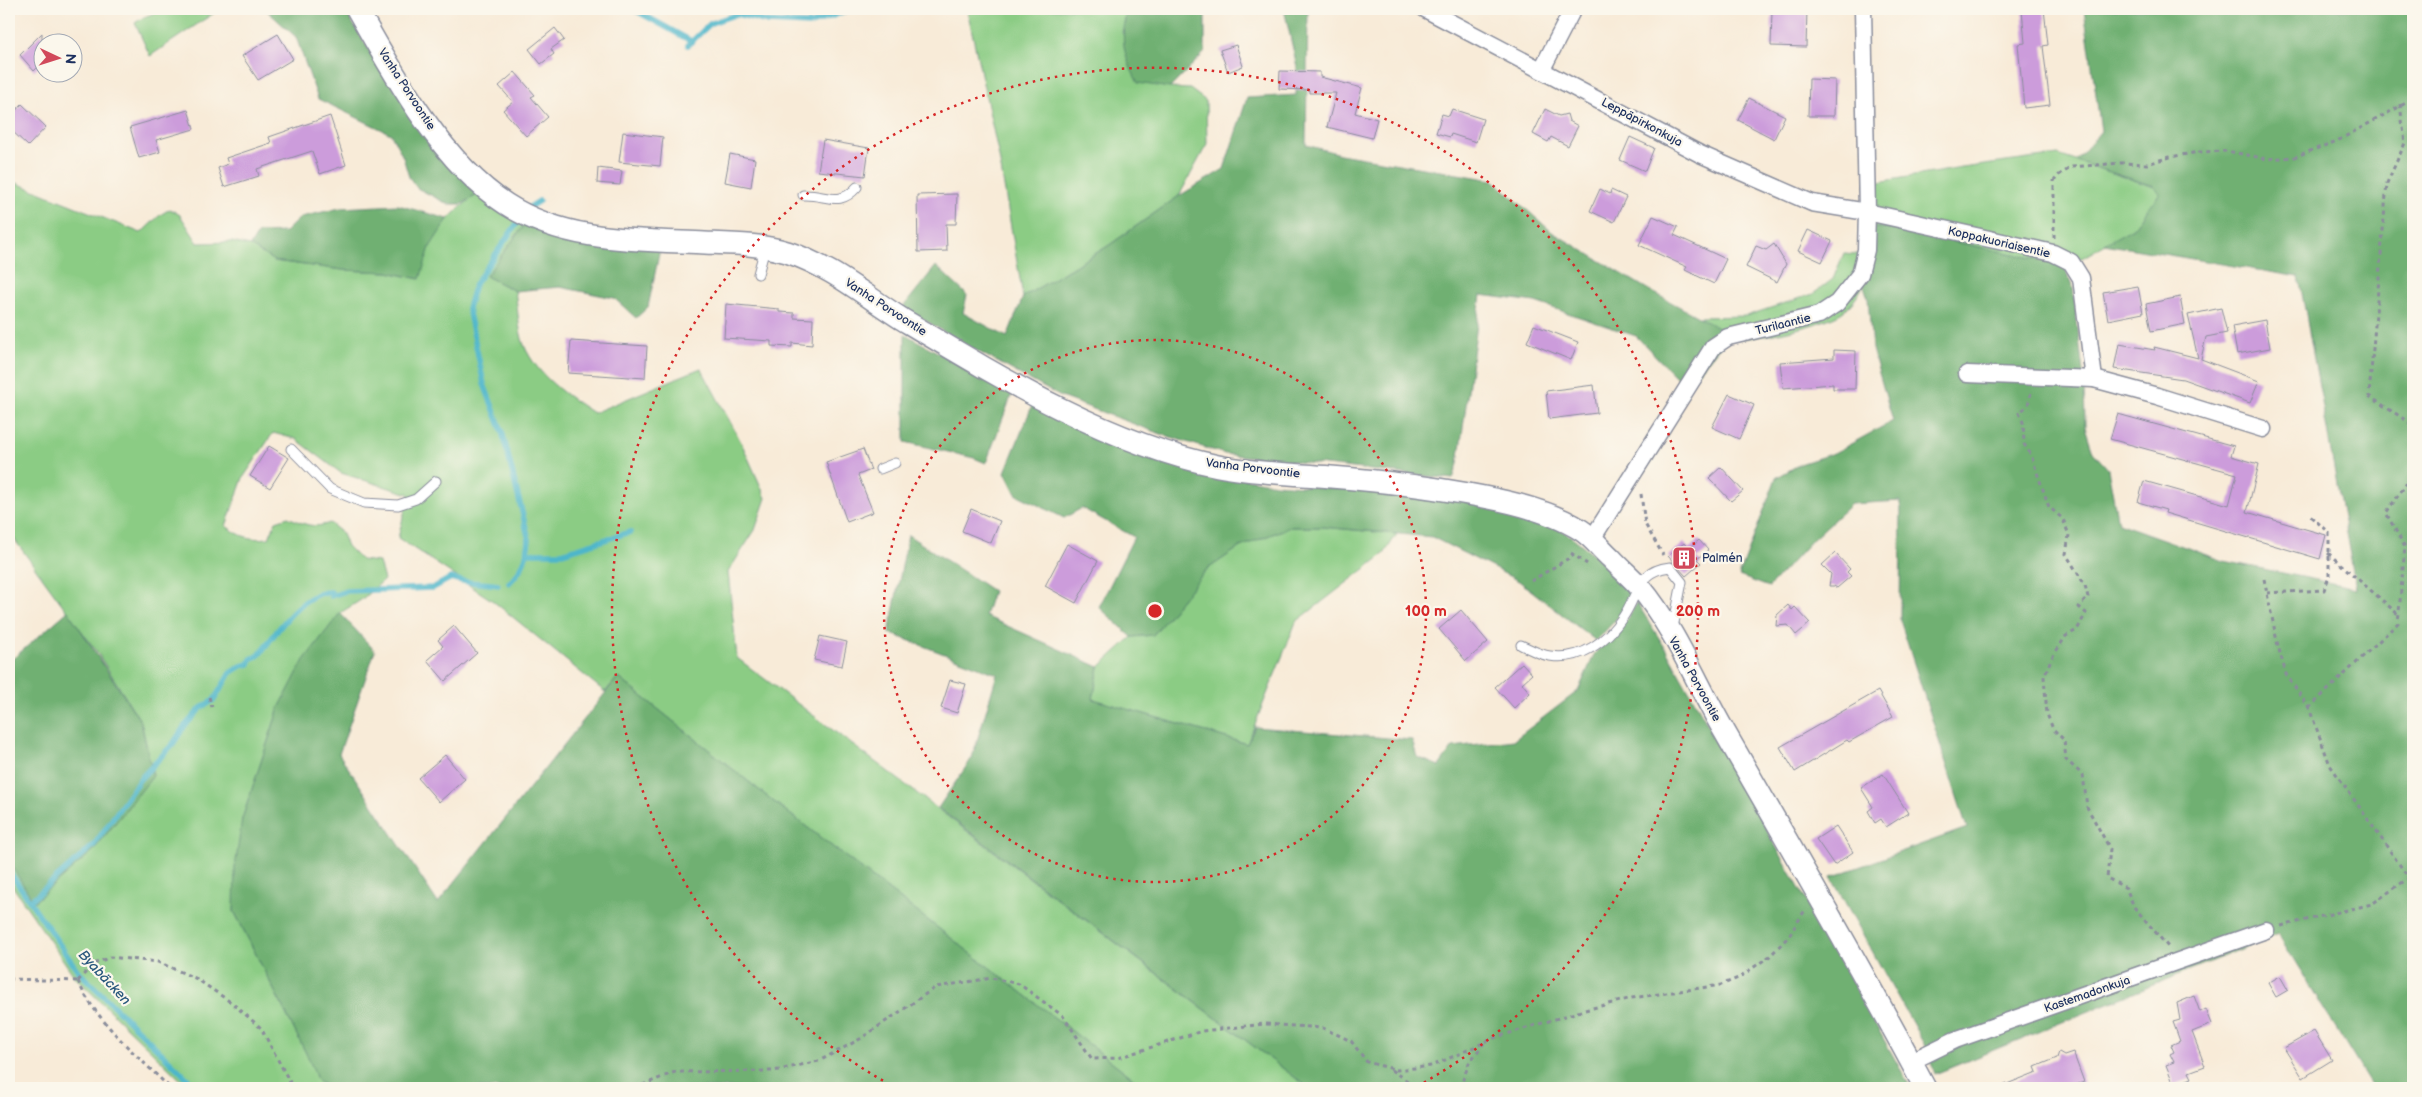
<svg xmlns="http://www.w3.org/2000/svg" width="2422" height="1097" viewBox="0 0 2422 1097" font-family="'Balsamiq Sans',sans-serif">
  <rect width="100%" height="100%" fill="#fbf7ec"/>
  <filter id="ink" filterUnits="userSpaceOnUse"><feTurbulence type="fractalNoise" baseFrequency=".02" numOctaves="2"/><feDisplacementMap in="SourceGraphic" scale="10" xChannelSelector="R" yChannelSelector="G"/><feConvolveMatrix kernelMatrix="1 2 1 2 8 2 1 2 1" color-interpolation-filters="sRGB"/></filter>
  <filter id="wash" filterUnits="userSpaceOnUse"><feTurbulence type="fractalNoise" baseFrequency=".0096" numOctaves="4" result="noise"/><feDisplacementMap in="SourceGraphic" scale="20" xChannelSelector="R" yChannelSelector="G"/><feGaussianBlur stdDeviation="1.12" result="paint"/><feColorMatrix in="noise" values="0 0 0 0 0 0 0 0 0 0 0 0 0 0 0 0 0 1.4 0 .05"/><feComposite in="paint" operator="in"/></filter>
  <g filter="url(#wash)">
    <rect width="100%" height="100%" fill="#f8ebd8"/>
    <g fill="#8bcc84" stroke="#537e71">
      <polygon points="165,9 220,9 150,56 135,23 144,17"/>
      <polygon points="967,9 1127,9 1122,33 1170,88 1190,89 1206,101 1207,144 1179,196 1108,246 1023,297 999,157"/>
      <polygon points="2058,155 2154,187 2160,193 2133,228 2065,268 2046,261 1889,228 1867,228 1866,184 1962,168"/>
      <path d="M9 180 141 233 160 215 170 209 180 215 198 243 232 242 250 246 274 261 343 270 388 272 419 279C423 269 425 258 429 248 439 225 459 206 480 193L491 208 525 224 486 276 515 291C518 308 518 329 524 345 537 376 567 396 593 413L701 368 741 442 766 498 755 530 728 572 737 658 1309 1088H1146L769 798 618 677 605 692 493 601 398 538 409 494 341 473 296 439 273 433 243 478 226 526C241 537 250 540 269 538L276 521 288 517C304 524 313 529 330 523L341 532 347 546 361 560 379 562 384 580 361 600 340 613 279 708 242 819 234 911 309 1059 318 1082 333 1088H189L74 976 9 881V862L34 901 153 775 141 722 97 652 9 532Z"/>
      <path d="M1844 253 1868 255C1865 280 1865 291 1845 310 1832 323 1745 344 1728 337 1718 332 1708 324 1699 317L1746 316 1813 294 1833 279Z"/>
      <polygon points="1290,527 1322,527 1397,534 1384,554 1296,622 1247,744 1093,699 1099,667 1132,637 1153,635 1206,570 1240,547"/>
    </g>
    <g fill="#70b072" stroke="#467068">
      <polygon points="265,9 344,9 388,80 480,193 462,204 448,204 417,188 409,177 403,157 391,134 318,99 296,37"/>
      <path d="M1127 9H1205V52L1170 88 1138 83C1123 54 1120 41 1127 9Z"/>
      <polygon points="1284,9 1308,9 1306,145 1340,154 1493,180 1552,232 1649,290 1722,330 1728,337 1686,387 1636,336 1535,302 1481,295 1458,464 1453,479 1225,454 1161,434 1061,397 961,342 903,307 936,266 967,295 963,313 1007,337 1023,297 1108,246 1179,196 1224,169 1247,98 1296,95 1297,67"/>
      <polygon points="2084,9 2413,9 2413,1088 2373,1088 2278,934 1935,1074 1925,1046 1831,877 1967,828 1900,620 1901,501 1851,504 1813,539 1769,587 1739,576 1776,478 1800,464 1834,453 1893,421 1872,349 1868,298 1860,274 1867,228 1889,228 2046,261 2065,268 2073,288 2084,380 2085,427 2093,452 2108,469 2118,523 2224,561 2356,588 2299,277 2104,244 2133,228 2160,193 2153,186 2076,161 2101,131"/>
      <polygon points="398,205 448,219 430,247 420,279 388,272 343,270 274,261 250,246 258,233 285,232 301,217 340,208"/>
      <polygon points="525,224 660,249 648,307 636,318 614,298 560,287 515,291 486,276"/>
      <polygon points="905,334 1012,394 986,463 974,458 905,442"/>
      <polygon points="1032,406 1147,458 1217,474 1276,484 1449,497 1551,524 1572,537 1596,556 1630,594 1620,615 1596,641 1519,581 1432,537 1322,527 1290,527 1240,547 1206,570 1153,635 1132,637 1099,607 1134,537 1082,508 1064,518 1016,494 1005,472"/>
      <polygon points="908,535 993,591 985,616 1099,667 1093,699 1247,744 1255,727 1412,740 1417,757 1439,766 1453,747 1514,740 1578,691 1595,653 1627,619 1637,603 1664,646 1911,1088 1309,1088 938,808 972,758 997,674 889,633"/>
      <polygon points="68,611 141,722 153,776 93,851 34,902 9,862 9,662"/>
      <polygon points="340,613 375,651 339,754 438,903 618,677 769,798 1146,1088 333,1088 318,1082 309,1059 234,911 235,868 242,819 279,708 304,660"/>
    </g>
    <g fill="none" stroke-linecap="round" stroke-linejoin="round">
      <g stroke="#4db6ca" stroke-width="5.5">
        <polyline points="633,9 691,41"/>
        <polyline points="688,45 711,23 737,14 768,22 811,24 852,9"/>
        <polyline points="528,208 539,201"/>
        <polyline points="528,553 562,553 630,532"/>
        <path d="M509 583C522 571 527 558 529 540L502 431 484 384 468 308 475 284 518 222"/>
        <polyline points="9,871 78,971 197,1088"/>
        <path d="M30 901 94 845 140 779 173 744 184 727 201 708 214 700 230 673 241 666 249 664 251 659C254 657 258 657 260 654 275 634 303 590 331 592V596L346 591 433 588 451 578C465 584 483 582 498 585"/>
      </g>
    </g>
    <g id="blocks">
      <g fill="#cc9cdb">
        <polygon points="1772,9 1807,9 1806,47 1771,46"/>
        <polygon points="2044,9 2048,45 2043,46 2050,105 2024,108 2018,44 2025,43 2022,10"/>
        <polygon points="555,28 564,40 551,49 554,54 541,64 529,49"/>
        <polygon points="42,33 42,63 34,71 20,55"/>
        <polygon points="278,34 293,59 258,80 242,56"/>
        <polygon points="1236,45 1243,66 1228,72 1220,50"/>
        <polygon points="1280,71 1320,72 1320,77 1362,88 1355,113 1377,119 1372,138 1327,127 1336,93 1309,93 1309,90 1279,89"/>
        <polygon points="515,72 535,95 531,97 548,117 526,136 503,110 513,102 499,86"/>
        <polygon points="1809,79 1835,80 1834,116 1808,116"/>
        <polygon points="1749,98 1785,116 1774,139 1738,120"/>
        <polygon points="22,104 46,127 28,146 9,128 9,118"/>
        <polygon points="1452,109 1483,119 1476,142 1451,134 1450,137 1436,133 1442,114 1449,116"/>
        <polygon points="1545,109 1559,116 1567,114 1569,121 1578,126 1568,146 1551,137 1548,142 1533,134"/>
        <polygon points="188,110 194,129 156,140 160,152 139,158 130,127"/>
        <polygon points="330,116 346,165 320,174 312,151 257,169 259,176 224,187 218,168 228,164 226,158 271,143 269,137"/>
        <polygon points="623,132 663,137 660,166 619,162"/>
        <polygon points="1630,137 1654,148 1645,171 1620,160"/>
        <polygon points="823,140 869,148 865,176 818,171"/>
        <polygon points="730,154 755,159 751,187 725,182"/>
        <polygon points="598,168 622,171 620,185 597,183"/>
        <polygon points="1600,189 1610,194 1611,190 1626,197 1614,222 1590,211"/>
        <polygon points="957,194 956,224 946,224 947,251 918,252 917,195"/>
        <polygon points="1653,216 1678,227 1674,235 1726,259 1714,284 1685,270 1687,267 1639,245"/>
        <polygon points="1808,230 1832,241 1822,262 1798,251"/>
        <polygon points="1774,244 1786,264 1777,282 1746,267 1756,246 1766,250"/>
        <polygon points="2138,286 2143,313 2108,320 2103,292"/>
        <polygon points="2180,297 2185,324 2151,331 2146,304"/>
        <polygon points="726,304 779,309 779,312 794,313 794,318 813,319 812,345 792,343 792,347 771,346 771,341 724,338"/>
        <polygon points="2221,308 2227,333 2206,337 2201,359 2259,381 2250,403 2183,379 2114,369 2119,344 2155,350 2154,347 2198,358 2188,315"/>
        <polygon points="2265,320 2270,348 2237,354 2232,326"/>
        <polygon points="1534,325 1578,342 1571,360 1527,342"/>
        <polygon points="571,341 647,346 645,378 568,373"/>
        <polygon points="1834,350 1856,351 1855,389 1833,389 1833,384 1783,388 1780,362 1834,358"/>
        <polygon points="1594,385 1597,413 1549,419 1546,391"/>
        <polygon points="1729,394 1754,405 1739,439 1712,427"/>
        <polygon points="2118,414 2234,446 2231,456 2259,464 2247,512 2326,535 2320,559 2165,513 2166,510 2138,502 2144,481 2229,505 2237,474 2110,439"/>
        <polygon points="269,446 289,458 270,488 250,476"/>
        <polygon points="863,449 871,470 858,475 873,512 847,522 826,462"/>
        <polygon points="1721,467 1743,491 1731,501 1709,478"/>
        <polygon points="971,509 1000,521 991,543 962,531"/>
        <polygon points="1699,540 1708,550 1697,559 1701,563 1686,576 1668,556 1684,543 1689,549"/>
        <polygon points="1067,544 1098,561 1076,603 1045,586"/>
        <polygon points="1835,553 1850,569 1847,572 1851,576 1837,588 1834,586 1829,586 1831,574 1822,565"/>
        <polygon points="1788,605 1792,610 1795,607 1810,623 1796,635 1788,625 1776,626 1777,615"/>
        <polygon points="1461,610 1488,642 1466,661 1439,629"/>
        <polygon points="454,626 477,653 445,681 427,660 443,646 438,640"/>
        <polygon points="820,636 847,642 842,666 814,660"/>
        <polygon points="1522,663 1532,674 1522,683 1530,693 1514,708 1495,687"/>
        <polygon points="950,680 966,684 957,713 941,708"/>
        <polygon points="1878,691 1893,717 1849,742 1847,740 1795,772 1780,747"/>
        <polygon points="445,755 465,779 439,802 418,778"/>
        <polygon points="1883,774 1908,813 1886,827 1881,819 1875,823 1868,811 1873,807 1861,788"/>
        <polygon points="1836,826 1853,852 1834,865 1816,839"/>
        <polygon points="2280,976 2288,990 2276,997 2268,983"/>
        <polygon points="2194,996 2200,1012 2206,1009 2212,1024 2192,1032 2205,1066 2189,1072 2192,1078 2174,1085 2166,1065 2174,1062 2170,1054 2174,1052 2171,1045 2180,1041 2173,1022 2180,1020 2177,1003"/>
        <polygon points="2314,1031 2332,1060 2303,1078 2284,1048"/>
        <polygon points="2059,1052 2064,1055 2073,1052 2084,1082 2067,1088 1997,1088 2037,1072 2035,1067 2057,1058"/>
      </g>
    </g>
  </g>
  <g filter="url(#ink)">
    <use href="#blocks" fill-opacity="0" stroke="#8a8d9b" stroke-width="1"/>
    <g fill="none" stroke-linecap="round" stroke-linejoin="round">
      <g stroke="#8a8d9b" stroke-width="11">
        <g id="service">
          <path d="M803 195C827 194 839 208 857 187"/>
          <polyline points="758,274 765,248"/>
          <polyline points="291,449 330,489 364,503 398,505 416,499 436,481"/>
          <polyline points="880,469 895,463"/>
          <path d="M1521 645C1530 649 1540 655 1550 656 1581 661 1607 641 1623 617 1639 594 1636 571 1670 567L1682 582 1673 628"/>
        </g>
      </g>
      <g stroke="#8a8d9b" stroke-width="19">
        <g id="minor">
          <polyline points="1425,9 1700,154 1812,203 1867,212 2053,253 2071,262 2081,278 2094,379"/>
          <polyline points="1542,69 1573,9"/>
          <polyline points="1967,374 2094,379 2157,396 2263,429"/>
          <polyline points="1592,539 1713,347 1728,337 1819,315 1837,303 1860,274 1866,250 1867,212 1863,9"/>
          <polyline points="1910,1062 1955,1040 2266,930"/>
        </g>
      </g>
      <g stroke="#8a8d9b" stroke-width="24">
        <path id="tertiary" d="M357 9C393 73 442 163 506 204 565 242 637 240 705 243 733 244 760 244 787 252 830 266 864 295 902 319 997 376 1108 444 1218 466 1254 473 1293 474 1331 477 1382 481 1433 487 1484 497 1516 503 1553 512 1581 530 1592 537 1601 549 1611 558 1620 568 1631 577 1640 587 1675 629 1696 682 1723 729 1791 848 1861 967 1925 1088"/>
      </g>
      <g stroke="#8a8d9b" stroke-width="3" stroke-dasharray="4 4" stroke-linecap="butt">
        <polyline points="2400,104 2405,143 2387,183 2369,396 2413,425"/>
        <polyline points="2054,238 2054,181 2059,175 2072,167 2121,163 2147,164 2170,157 2199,152 2227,151 2267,159 2294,157 2337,141 2413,99"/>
        <polyline points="2031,393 2028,405 2019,413 2023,422 2024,444 2031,455 2049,507 2063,519 2069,535 2066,554 2085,585 2088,597 2079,607 2086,613 2077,630 2066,636 2051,659 2044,677 2047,714 2053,729 2064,740 2066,760 2083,775 2087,807 2110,849 2107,878 2126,888 2134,907 2169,948"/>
        <polyline points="1641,494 1645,524 1663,555"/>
        <polyline points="1571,553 1587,564"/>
        <polyline points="2328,553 2399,615"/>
        <polyline points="2264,579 2278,646 2286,674 2309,708 2330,765 2413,884"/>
        <polyline points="1531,581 1574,555"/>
        <polyline points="2267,593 2324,590 2329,577 2329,532 2310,516"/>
        <polyline points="209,697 212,707"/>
        <polyline points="2309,708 2398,623 2405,547 2386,513 2411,477 2413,462"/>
        <polyline points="2281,926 2372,904 2413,875"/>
        <polyline points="9,979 78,981"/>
        <polyline points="78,981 92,965 110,957 158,962 197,979 232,1003 261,1028 293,1088"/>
        <path d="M78 981C95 1021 140 1058 170 1088"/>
        <polyline points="1391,1070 1418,1088"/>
        <polyline points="635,1088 675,1072 774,1071 819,1061 860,1039 936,987 992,978 1019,984 1063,1016 1092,1059 1118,1058 1202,1031 1265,1024 1323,1028 1351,1041 1367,1062 1397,1070 1432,1066 1494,1038 1581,1011 1632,998 1721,985 1738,978 1770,956 1789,936 1805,910"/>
        <polyline points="1460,1088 1469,1063 1484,1043"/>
      </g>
      <use href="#service" stroke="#fff" stroke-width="9"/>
      <use href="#minor" stroke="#fff" stroke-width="16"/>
      <use href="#tertiary" stroke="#fff" stroke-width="21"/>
    </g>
  </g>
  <g fill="none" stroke="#d62828" stroke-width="2.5" stroke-dasharray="2.5 5">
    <circle cx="1155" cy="611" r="271"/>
    <path d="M896 1088A543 543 0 1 1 1414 1088"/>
  </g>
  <defs>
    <g id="building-square" transform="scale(1.25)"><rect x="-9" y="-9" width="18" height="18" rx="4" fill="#d1495b" stroke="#fbf7ec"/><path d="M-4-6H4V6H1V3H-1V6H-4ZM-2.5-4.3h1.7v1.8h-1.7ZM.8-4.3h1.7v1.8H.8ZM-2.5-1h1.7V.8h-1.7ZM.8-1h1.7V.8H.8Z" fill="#fff"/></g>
  </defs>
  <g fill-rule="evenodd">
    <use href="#building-square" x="1684" y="558"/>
  </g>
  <g text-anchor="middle" stroke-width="4.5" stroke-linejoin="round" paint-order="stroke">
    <g font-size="12" fill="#1b2f5e" stroke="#fbf7ec">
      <text transform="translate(407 89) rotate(57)" y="4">Vanha Porvoontie</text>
      <text transform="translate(1642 122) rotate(28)" y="4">Leppäpirkonkuja</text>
      <text transform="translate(1999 242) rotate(13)" y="4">Koppakuoriaisentie</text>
      <text transform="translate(886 307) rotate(33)" y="4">Vanha Porvoontie</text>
      <text transform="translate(1783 324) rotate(-14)" y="4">Turilaantie</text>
      <text transform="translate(1253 468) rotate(7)" y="4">Vanha Porvoontie</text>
      <text transform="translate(1695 679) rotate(61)" y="4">Vanha Porvoontie</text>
      <text transform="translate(2087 994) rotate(-19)" y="4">Kastemadonkuja</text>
    </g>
    <g font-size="12" fill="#1b2f5e" stroke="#fbf7ec" text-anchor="start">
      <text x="1702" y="562">Palmén</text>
    </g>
    <g font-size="14" font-style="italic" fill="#2a587e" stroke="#fbf7ec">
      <text transform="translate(105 977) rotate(47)" y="5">Byabäcken</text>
    </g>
  </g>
  <circle cx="1155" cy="611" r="8" fill="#d62828" stroke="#fbf7ec" stroke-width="2.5"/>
  <g font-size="15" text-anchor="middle" font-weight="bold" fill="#d62828" stroke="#fbf7ec" stroke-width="4.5" stroke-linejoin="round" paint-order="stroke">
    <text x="1426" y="616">100 m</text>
    <text x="1698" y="616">200 m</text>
  </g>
  <rect width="2422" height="1097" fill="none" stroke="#fbf7ec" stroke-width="30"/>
  <g transform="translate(58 58) rotate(94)"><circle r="24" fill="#fbf7ec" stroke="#a1a7b3"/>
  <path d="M0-4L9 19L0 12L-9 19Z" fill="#d1495b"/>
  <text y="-8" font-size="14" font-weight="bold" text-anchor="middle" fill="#1b2f5e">N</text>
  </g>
</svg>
